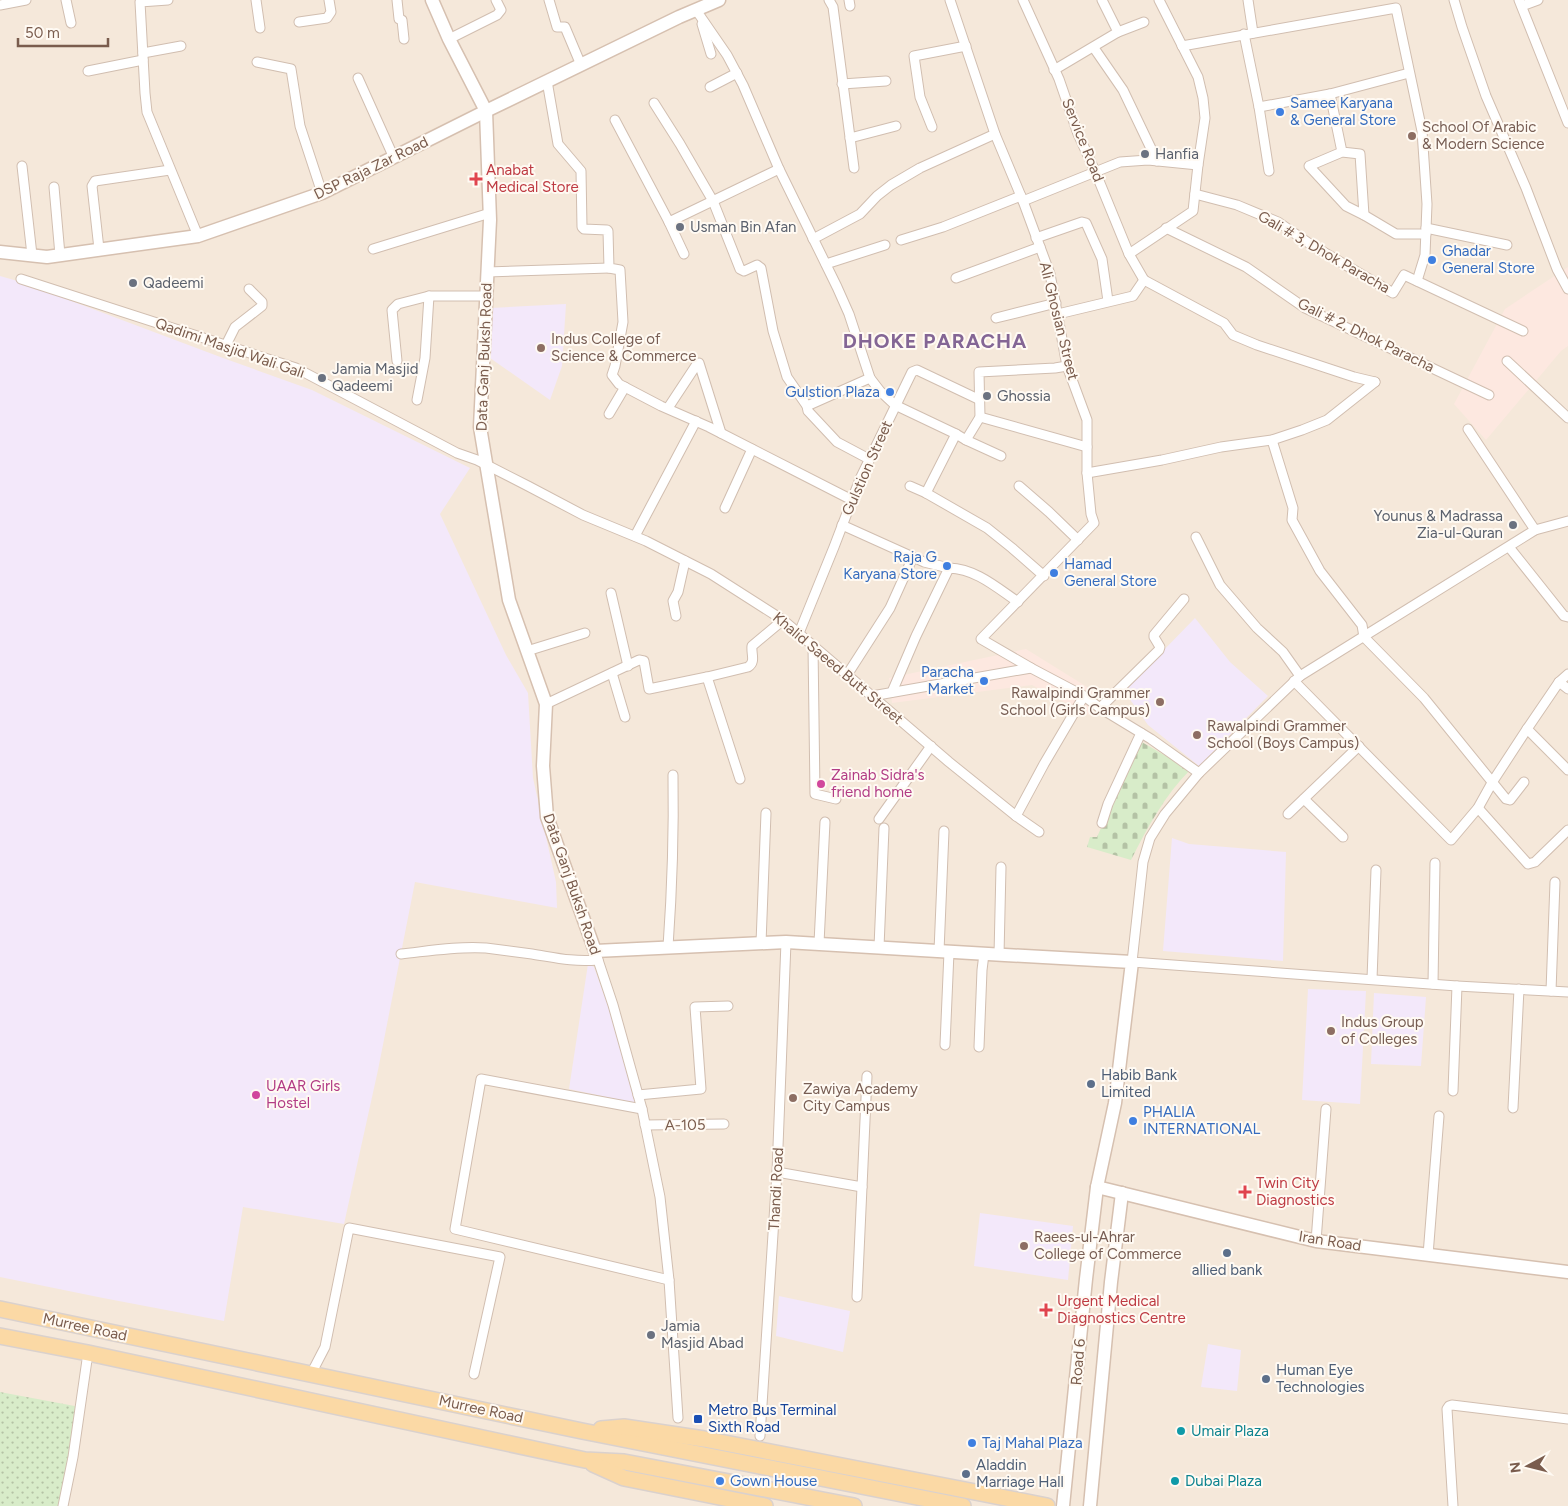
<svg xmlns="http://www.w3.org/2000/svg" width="1568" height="1506" viewBox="0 0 1568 1506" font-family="Figtree,sans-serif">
  <defs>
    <pattern id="grass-dots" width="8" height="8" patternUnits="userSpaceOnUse" patternTransform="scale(1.25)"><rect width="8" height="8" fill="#d8ecc9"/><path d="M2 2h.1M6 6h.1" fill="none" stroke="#b4c2a5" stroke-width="1.8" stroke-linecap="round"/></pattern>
    <pattern id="cemetery-stones" width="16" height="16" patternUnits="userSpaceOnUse" patternTransform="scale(1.25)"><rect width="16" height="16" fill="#d8ecc9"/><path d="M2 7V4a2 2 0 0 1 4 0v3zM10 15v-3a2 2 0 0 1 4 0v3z" fill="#b4c2a5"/></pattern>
  </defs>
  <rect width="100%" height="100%" fill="#fdf6ec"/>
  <rect fill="#f5e8da" x="0" y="0" width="1568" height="1506"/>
  <g fill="#fde8e0">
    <polygon points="1568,267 1568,346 1561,351 1486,440 1454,404 1505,309"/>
    <polygon points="1026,649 1100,695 1089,715 1032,685 892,703 889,678"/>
  </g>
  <g fill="#f3e8fa">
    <polygon points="0,276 21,282 223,358 312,390 470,468 440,514 506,655 528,693 533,778 556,882 557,908 415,882 378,1070 344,1224 243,1207 224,1321 103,1298 0,1277"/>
    <polygon points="566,304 562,366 550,400 490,358 491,308"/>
    <polygon points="1195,618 1230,662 1268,696 1199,766 1148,725 1124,691"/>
    <polygon points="1172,838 1189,844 1286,852 1283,961 1163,951"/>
    <polygon points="588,964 594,967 609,1009 635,1103 569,1089"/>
    <polygon points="1308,989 1366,991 1360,1104 1302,1100"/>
    <polygon points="1374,993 1426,997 1421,1066 1371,1064"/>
    <polygon points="980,1213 1073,1226 1068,1280 974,1266"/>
    <polygon points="779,1296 850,1311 843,1352 776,1336"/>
    <polygon points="1208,1344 1241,1350 1237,1391 1201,1387"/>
  </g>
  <polygon fill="url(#grass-dots)" points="0,1392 80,1407 61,1506 0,1506"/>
  <path fill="url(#cemetery-stones)" d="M1140 741 1190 770C1165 795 1147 828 1131 860L1087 847 1090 837H1097Z"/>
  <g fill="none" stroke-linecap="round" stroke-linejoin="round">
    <g stroke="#d1beb0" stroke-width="11">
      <g id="street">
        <polyline points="66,0 71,23"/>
        <polyline points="168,0 140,2 145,93 147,112 198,236"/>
        <polyline points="256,0 260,28"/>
        <polyline points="397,0 399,19 402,20 404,39"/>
        <polyline points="549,0 557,27 565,27 581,65"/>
        <polyline points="829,0 833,7 854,168"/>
        <polyline points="849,0 850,6"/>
        <polyline points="950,0 995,134 1023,201 1050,274 1067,366 1087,420 1087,473 1091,514 1094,523 981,639 1031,668 1084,696 1100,708 1151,739 1199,773"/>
        <polyline points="1023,0 1059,79 1078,134 1095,171 1129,254 1144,280"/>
        <polyline points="1248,0 1253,33"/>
        <polyline points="1454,0 1462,27 1486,96 1526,188 1557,269 1568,289"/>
        <polyline points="1519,0 1568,123"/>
        <polyline points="0,5 26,0"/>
        <polyline points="1522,6 1538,0"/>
        <polyline points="696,10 727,55 743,85 779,169 837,287 849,314 870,378 880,391 895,405 956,434 966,440 980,417 979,372 1055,368 1067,366"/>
        <polyline points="299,22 327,18 331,12 329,0"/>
        <polyline points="702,24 711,54"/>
        <polyline points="1118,32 1144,22"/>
        <polyline points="1244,34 1259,107 1269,171"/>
        <polyline points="449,39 497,15 501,10 496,0"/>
        <polyline points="1182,46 1396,8 1422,131 1427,204 1425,255 1417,281"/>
        <polyline points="1094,48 1123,90 1157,161"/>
        <polyline points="143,53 181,46"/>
        <polyline points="257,62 291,69 300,126 322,193"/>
        <polyline points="1054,70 1118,32 1102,0"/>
        <polyline points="88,71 143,60"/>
        <polyline points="358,78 394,158"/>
        <polyline points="547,81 558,144 581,171 582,227 584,229 607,230 608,231 609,268 620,270 623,322 615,366 612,375 619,384 661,406 709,427 852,500"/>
        <polyline points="842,84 886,81"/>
        <polyline points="710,87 737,73"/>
        <polyline points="1330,94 1342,152 1360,154 1364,215 1346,206 1309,166 1342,152"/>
        <polyline points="654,103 680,144 713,201 740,269 744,271 757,265 761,268 773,331 787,377 807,406 808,411 837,442 869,459"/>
        <polyline points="1259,107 1330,94 1409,73"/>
        <polyline points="615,120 669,222 684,254"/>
        <polyline points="932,127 920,97 914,56 966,46"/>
        <polyline points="850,138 896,126"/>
        <polyline points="22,166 32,255"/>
        <polyline points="54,187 60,255"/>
        <polyline points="1195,194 1237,205 1278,222 1310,244 1393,293 1404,275 1523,331"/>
        <polyline points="1023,201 1120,162 1148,160 1198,165"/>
        <polyline points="1364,215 1396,234 1426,234"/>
        <polyline points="669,222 779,169"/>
        <polyline points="1166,228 1246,267 1305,308 1489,395"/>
        <polyline points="1426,228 1507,245"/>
        <polyline points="1036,238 1082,222 1086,223 1102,259 1108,301"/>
        <polyline points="813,239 860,214 877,196 891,185 920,168 995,134"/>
        <polyline points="901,240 943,227 1021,196"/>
        <polyline points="99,249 92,186 95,181 170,170"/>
        <polyline points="373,249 490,213"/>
        <polyline points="1129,254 1193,211 1198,165 1205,118 1203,98 1198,77 1159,0"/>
        <polyline points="826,264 885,245"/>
        <polyline points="487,272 609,268"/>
        <polyline points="956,278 1040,247"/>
        <polyline points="21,279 296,368 457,453 477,460 528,486 583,515 646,541 711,574 783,620 949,762 1016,816 1039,832"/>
        <polyline points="1144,280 1224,323 1233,335 1257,345 1354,377 1375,382"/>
        <polyline points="1058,314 1133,296 1144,280"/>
        <polyline points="996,318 1056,303"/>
        <polyline points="226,345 235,327 262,306 262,302 249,289"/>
        <polyline points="397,361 392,310 398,304 429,296 486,296"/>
        <polyline points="1507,361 1568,418"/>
        <polyline points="417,400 425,358 429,296"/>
        <polyline points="807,406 870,378"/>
        <polyline points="668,408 697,364 699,363 721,433"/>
        <polyline points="609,414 625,387"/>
        <polyline points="980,417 1087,447"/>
        <polyline points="1468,429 1535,530"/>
        <polyline points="966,440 1001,456"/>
        <polyline points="1272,440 1293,508 1292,520 1320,571 1362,625 1364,637 1424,698 1506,799 1510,800 1524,782"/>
        <polyline points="1087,473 1162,460 1221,447 1272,440 1302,430 1327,420 1375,382"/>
        <polyline points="910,486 926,493 987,528 1012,548 1044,576"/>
        <polyline points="1019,486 1049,512 1078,540"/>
        <polyline points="926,493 956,434"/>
        <polyline points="725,508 752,449"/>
        <polyline points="1568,521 1535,530 1300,676 1199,773 1165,814 1150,838 1143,862 1132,962 1457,986 1568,992"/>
        <polyline points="842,525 924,562 949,568"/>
        <polyline points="635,536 696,421"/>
        <polyline points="1196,537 1220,585 1257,628 1283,652 1300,676"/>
        <polyline points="1509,547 1564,616 1568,617"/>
        <polyline points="611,593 628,666"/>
        <polyline points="676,616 673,601 678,592 685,561"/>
        <polyline points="799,633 834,547 860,479 912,372 917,370 978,399"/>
        <polyline points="813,646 815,794 836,799"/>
        <polyline points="527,651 585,633"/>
        <polyline points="612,673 625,717"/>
        <polyline points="847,675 890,608 913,557"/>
        <polyline points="707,677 740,779"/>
        <polyline points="1294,681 1451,840 1478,808 1493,781 1527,729 1559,682 1568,674"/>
        <polyline points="1559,682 1568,689"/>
        <path d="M892 692 916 636 949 568C976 569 996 587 1018 602"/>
        <polyline points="872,696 1031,668"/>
        <path d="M546 704 639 660 644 661 649 689 707 677 748 667C756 662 751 654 752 646L783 620"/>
        <polyline points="1100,708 1159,650 1160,647 1154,637 1154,635 1184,599"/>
        <polyline points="1527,729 1568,770"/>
        <polyline points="1304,799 1343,837"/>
        <polyline points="1478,808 1528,864 1535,862 1568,830"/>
        <polyline points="1288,814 1359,746"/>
        <polyline points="1016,816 1044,764 1084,696"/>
        <polyline points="879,819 931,746"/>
        <polyline points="1102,823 1108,804 1141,733"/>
        <polyline points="761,943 766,813"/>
        <polyline points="819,943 825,822"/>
        <path d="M668 947C672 890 674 833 673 775"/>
        <polyline points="879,947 884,828"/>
        <polyline points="595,951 613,1005 642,1109 660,1197 669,1280 678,1418"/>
        <polyline points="939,951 944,831"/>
        <path d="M401 954C429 951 458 946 486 948 502 950 517 952 532 954 557 958 572 962 598 960"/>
        <polyline points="999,955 1001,867"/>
        <polyline points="1372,979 1376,870"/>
        <polyline points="1433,984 1435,863"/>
        <polyline points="1551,991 1555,882"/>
        <polyline points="945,1045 949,952"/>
        <polyline points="979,1047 982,970 984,954"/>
        <polyline points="1453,1091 1457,986"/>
        <polyline points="638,1095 701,1089 695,1007 728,1006"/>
        <polyline points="1513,1108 1519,989"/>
        <polyline points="642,1109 481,1079 455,1229 669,1280"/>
        <polyline points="645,1125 724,1124"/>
        <polyline points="777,1172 862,1187 867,1076"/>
        <polyline points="1316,1241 1326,1109"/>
        <polyline points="1428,1255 1439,1116"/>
        <polyline points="857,1297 862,1187"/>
        <polyline points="311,1374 325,1347 349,1228 500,1257 474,1374"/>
        <polyline points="760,1436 777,1172 786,942"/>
        <polyline points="63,1506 73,1457 88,1353"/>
        <polyline points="1453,1506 1447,1409 1449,1406 1452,1405 1568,1419"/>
      </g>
    </g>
    <g stroke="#d6c0b0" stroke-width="15">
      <g id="secondary">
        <polyline points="432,0 449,39 486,111 490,220 480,427 509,600 546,704 543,766 547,817 595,951 786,942 1005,955 1132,962 1115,1103 1097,1187 1086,1279 1063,1506"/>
        <polyline points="0,252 47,257 198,236 322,193 486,111 679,17 719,0"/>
        <polyline points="1097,1187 1316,1241 1568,1272"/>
        <polyline points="1090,1506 1111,1282 1122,1193"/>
      </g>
    </g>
    <g stroke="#dad1cd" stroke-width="18">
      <g id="primary">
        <polyline points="0,1309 582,1431 963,1506"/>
        <polyline points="0,1336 88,1353 585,1460 624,1462 854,1506"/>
        <polyline points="601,1429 624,1427 704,1439 1047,1506"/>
        <polyline points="593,1464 624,1478 765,1506"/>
      </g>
    </g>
    <use href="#street" stroke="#fff" stroke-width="9"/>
    <use href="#secondary" stroke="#fff" stroke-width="12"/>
    <use href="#primary" stroke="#fbd9a5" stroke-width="15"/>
  </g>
  <g fill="#3f7fe0" stroke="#fffaf3" stroke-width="2">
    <circle cx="1280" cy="112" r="5"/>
    <circle cx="1432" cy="260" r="5"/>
    <circle cx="890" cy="392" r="5"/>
    <circle cx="947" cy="566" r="5"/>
    <circle cx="1054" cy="573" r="5"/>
    <circle cx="984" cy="681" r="5"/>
    <circle cx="1133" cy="1121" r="5"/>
    <circle cx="972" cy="1443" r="5"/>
    <circle cx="720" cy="1481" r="5"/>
  </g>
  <g fill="#8d6e63" stroke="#fffaf3" stroke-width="2">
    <circle cx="1412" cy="136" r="5"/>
    <circle cx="541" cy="348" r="5"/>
    <circle cx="1160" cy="702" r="5"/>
    <circle cx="1197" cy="735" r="5"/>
    <circle cx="1331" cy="1031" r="5"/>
    <circle cx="793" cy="1098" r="5"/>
    <circle cx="1024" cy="1246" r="5"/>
  </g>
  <g fill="#6b7280" stroke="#fffaf3" stroke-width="2">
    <circle cx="1145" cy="154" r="5"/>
    <circle cx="680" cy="227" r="5"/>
    <circle cx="133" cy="283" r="5"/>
    <circle cx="322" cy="378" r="5"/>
    <circle cx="987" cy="396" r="5"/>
    <circle cx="1513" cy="525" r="5"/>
    <circle cx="651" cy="1335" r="5"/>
  </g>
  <g fill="#e0444e" stroke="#fffaf3" stroke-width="2">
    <path d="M473.5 171.5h5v5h5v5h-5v5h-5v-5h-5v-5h5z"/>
    <path d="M1242.5 1184.5h5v5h5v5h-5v5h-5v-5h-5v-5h5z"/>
    <path d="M1043.5 1302.5h5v5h5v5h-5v5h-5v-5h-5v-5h5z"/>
  </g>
  <g fill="#d1479c" stroke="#fffaf3" stroke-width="2">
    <circle cx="821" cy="784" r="5"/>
    <circle cx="256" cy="1095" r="5"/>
  </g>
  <g fill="#5c6f8a" stroke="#fffaf3" stroke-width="2">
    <circle cx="1091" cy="1084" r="5"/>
    <circle cx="1227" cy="1253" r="5"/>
    <circle cx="1266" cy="1379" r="5"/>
    <circle cx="966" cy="1474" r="5"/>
  </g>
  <rect fill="#1a4fb4" stroke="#fffaf3" stroke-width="2" x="693" y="1414" width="10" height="10" rx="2.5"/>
  <g fill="#0f9aa8" stroke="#fffaf3" stroke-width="2">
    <circle cx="1181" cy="1431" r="5"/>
    <circle cx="1175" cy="1481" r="5"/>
  </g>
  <g text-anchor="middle" stroke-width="4" stroke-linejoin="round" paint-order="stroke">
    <g font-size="15" fill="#366cbe" stroke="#fffaf3" text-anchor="start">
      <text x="1290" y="108">Samee Karyana<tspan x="1290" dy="17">&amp; General Store</tspan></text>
      <text x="1442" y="256">Ghadar<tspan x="1442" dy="17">General Store</tspan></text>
      <text x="880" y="397" text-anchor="end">Gulstion Plaza</text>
      <text x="937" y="562" text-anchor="end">Raja G<tspan x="937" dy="17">Karyana Store</tspan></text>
      <text x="1064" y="569">Hamad<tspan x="1064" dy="17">General Store</tspan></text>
      <text x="974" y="677" text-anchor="end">Paracha<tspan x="974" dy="17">Market</tspan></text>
      <text x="1143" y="1117">PHALIA<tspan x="1143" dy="17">INTERNATIONAL</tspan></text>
      <text x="982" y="1448">Taj Mahal Plaza</text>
      <text x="730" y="1486">Gown House</text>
    </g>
    <g font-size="15" fill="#785e54" stroke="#fffaf3" text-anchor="start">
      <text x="1422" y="132">School Of Arabic<tspan x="1422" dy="17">&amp; Modern Science</tspan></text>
      <text x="551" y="344">Indus College of<tspan x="551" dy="17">Science &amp; Commerce</tspan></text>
      <text x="1150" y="698" text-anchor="end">Rawalpindi Grammer<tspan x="1150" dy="17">School (Girls Campus)</tspan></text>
      <text x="1207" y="731">Rawalpindi Grammer<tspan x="1207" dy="17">School (Boys Campus)</tspan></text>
      <text x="1341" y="1027">Indus Group<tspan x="1341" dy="17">of Colleges</tspan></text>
      <text x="803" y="1094">Zawiya Academy<tspan x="803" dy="17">City Campus</tspan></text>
      <text x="1034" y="1242">Raees-ul-Ahrar<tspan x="1034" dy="17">College of Commerce</tspan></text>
    </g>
    <g font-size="15" fill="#7a5c4d" stroke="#fffaf3">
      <text transform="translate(1083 140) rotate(68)" y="5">Service Road</text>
      <text transform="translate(371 168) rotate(-26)" y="5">DSP Raja Zar Road</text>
      <text transform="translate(1324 252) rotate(30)" y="5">Gali # 3, Dhok Paracha</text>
      <text transform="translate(1059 321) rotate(76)" y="5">Ali Ghosian Street</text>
      <text transform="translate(1366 335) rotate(26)" y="5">Gali # 2, Dhok Paracha</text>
      <text transform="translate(230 348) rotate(19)" y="5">Qadimi Masjid Wali Gali</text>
      <text transform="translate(484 357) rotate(-88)" y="5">Data Ganj Buksh Road</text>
      <text transform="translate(867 468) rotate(-66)" y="5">Gulstion Street</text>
      <text transform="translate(838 668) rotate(40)" y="5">Khalid Saeed Butt Street</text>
      <text transform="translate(572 884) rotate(71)" y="5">Data Ganj Buksh Road</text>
      <text transform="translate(685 1125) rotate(-1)" y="5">A-105</text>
      <text transform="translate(776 1189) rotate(-87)" y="5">Thandi Road</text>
      <text transform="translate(1330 1241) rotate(9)" y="5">Iran Road</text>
      <text transform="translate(85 1327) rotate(12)" y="5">Murree Road</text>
      <text transform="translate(1078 1362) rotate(-85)" y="5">Road 6</text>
      <text transform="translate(481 1409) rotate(12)" y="5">Murree Road</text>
    </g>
    <g font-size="15" fill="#5b616d" stroke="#fffaf3" text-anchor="start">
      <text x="1155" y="159">Hanfia</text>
      <text x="690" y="232">Usman Bin Afan</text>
      <text x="143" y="288">Qadeemi</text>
      <text x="332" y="374">Jamia Masjid<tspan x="332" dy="17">Qadeemi</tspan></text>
      <text x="997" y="401">Ghossia</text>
      <text x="1503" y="521" text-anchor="end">Younus &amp; Madrassa<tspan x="1503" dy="17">Zia-ul-Quran</tspan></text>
      <text x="661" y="1331">Jamia<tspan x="661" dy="17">Masjid Abad</tspan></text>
    </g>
    <g font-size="15" fill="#be3a42" stroke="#fffaf3" text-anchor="start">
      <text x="486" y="175">Anabat<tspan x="486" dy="17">Medical Store</tspan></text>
      <text x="1256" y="1188">Twin City<tspan x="1256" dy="17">Diagnostics</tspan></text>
      <text x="1057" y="1306">Urgent Medical<tspan x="1057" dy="17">Diagnostics Centre</tspan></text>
    </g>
    <g font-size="15" fill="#b23c85" stroke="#fffaf3" text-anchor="start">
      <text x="831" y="780">Zainab Sidra's<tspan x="831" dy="17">friend home</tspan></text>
      <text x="266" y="1091">UAAR Girls<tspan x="266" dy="17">Hostel</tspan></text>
    </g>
    <g font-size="15" fill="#4e5e75" stroke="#fffaf3" text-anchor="start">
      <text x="1101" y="1080">Habib Bank<tspan x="1101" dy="17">Limited</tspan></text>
      <text x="1227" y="1275" text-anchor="middle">allied bank</text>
      <text x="1276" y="1375">Human Eye<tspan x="1276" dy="17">Technologies</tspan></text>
      <text x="976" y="1470">Aladdin<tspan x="976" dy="17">Marriage Hall</tspan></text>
    </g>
    <g font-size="15" fill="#164399" stroke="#fffaf3" text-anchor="start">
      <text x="708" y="1415">Metro Bus Terminal<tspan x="708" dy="17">Sixth Road</tspan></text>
    </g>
    <g font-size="15" fill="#0d838f" stroke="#fffaf3" text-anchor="start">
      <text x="1191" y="1436">Umair Plaza</text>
      <text x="1185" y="1486">Dubai Plaza</text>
    </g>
    <g font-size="20" font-weight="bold" letter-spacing="1" fill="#846695" stroke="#fffaf3">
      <text x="935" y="348">DHOKE PARACHA</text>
    </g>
  </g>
  <g transform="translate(1528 1466) rotate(263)" stroke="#fffaf3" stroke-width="4" paint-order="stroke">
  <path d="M0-4L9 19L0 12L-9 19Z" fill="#7a5c4d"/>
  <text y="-8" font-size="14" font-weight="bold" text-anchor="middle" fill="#7a5c4d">N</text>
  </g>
  <path d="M18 38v8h90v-8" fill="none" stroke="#7a5c4d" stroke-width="2.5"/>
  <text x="25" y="38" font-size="15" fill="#7a5c4d" stroke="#fffaf3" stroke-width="4" paint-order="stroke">50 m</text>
</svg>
